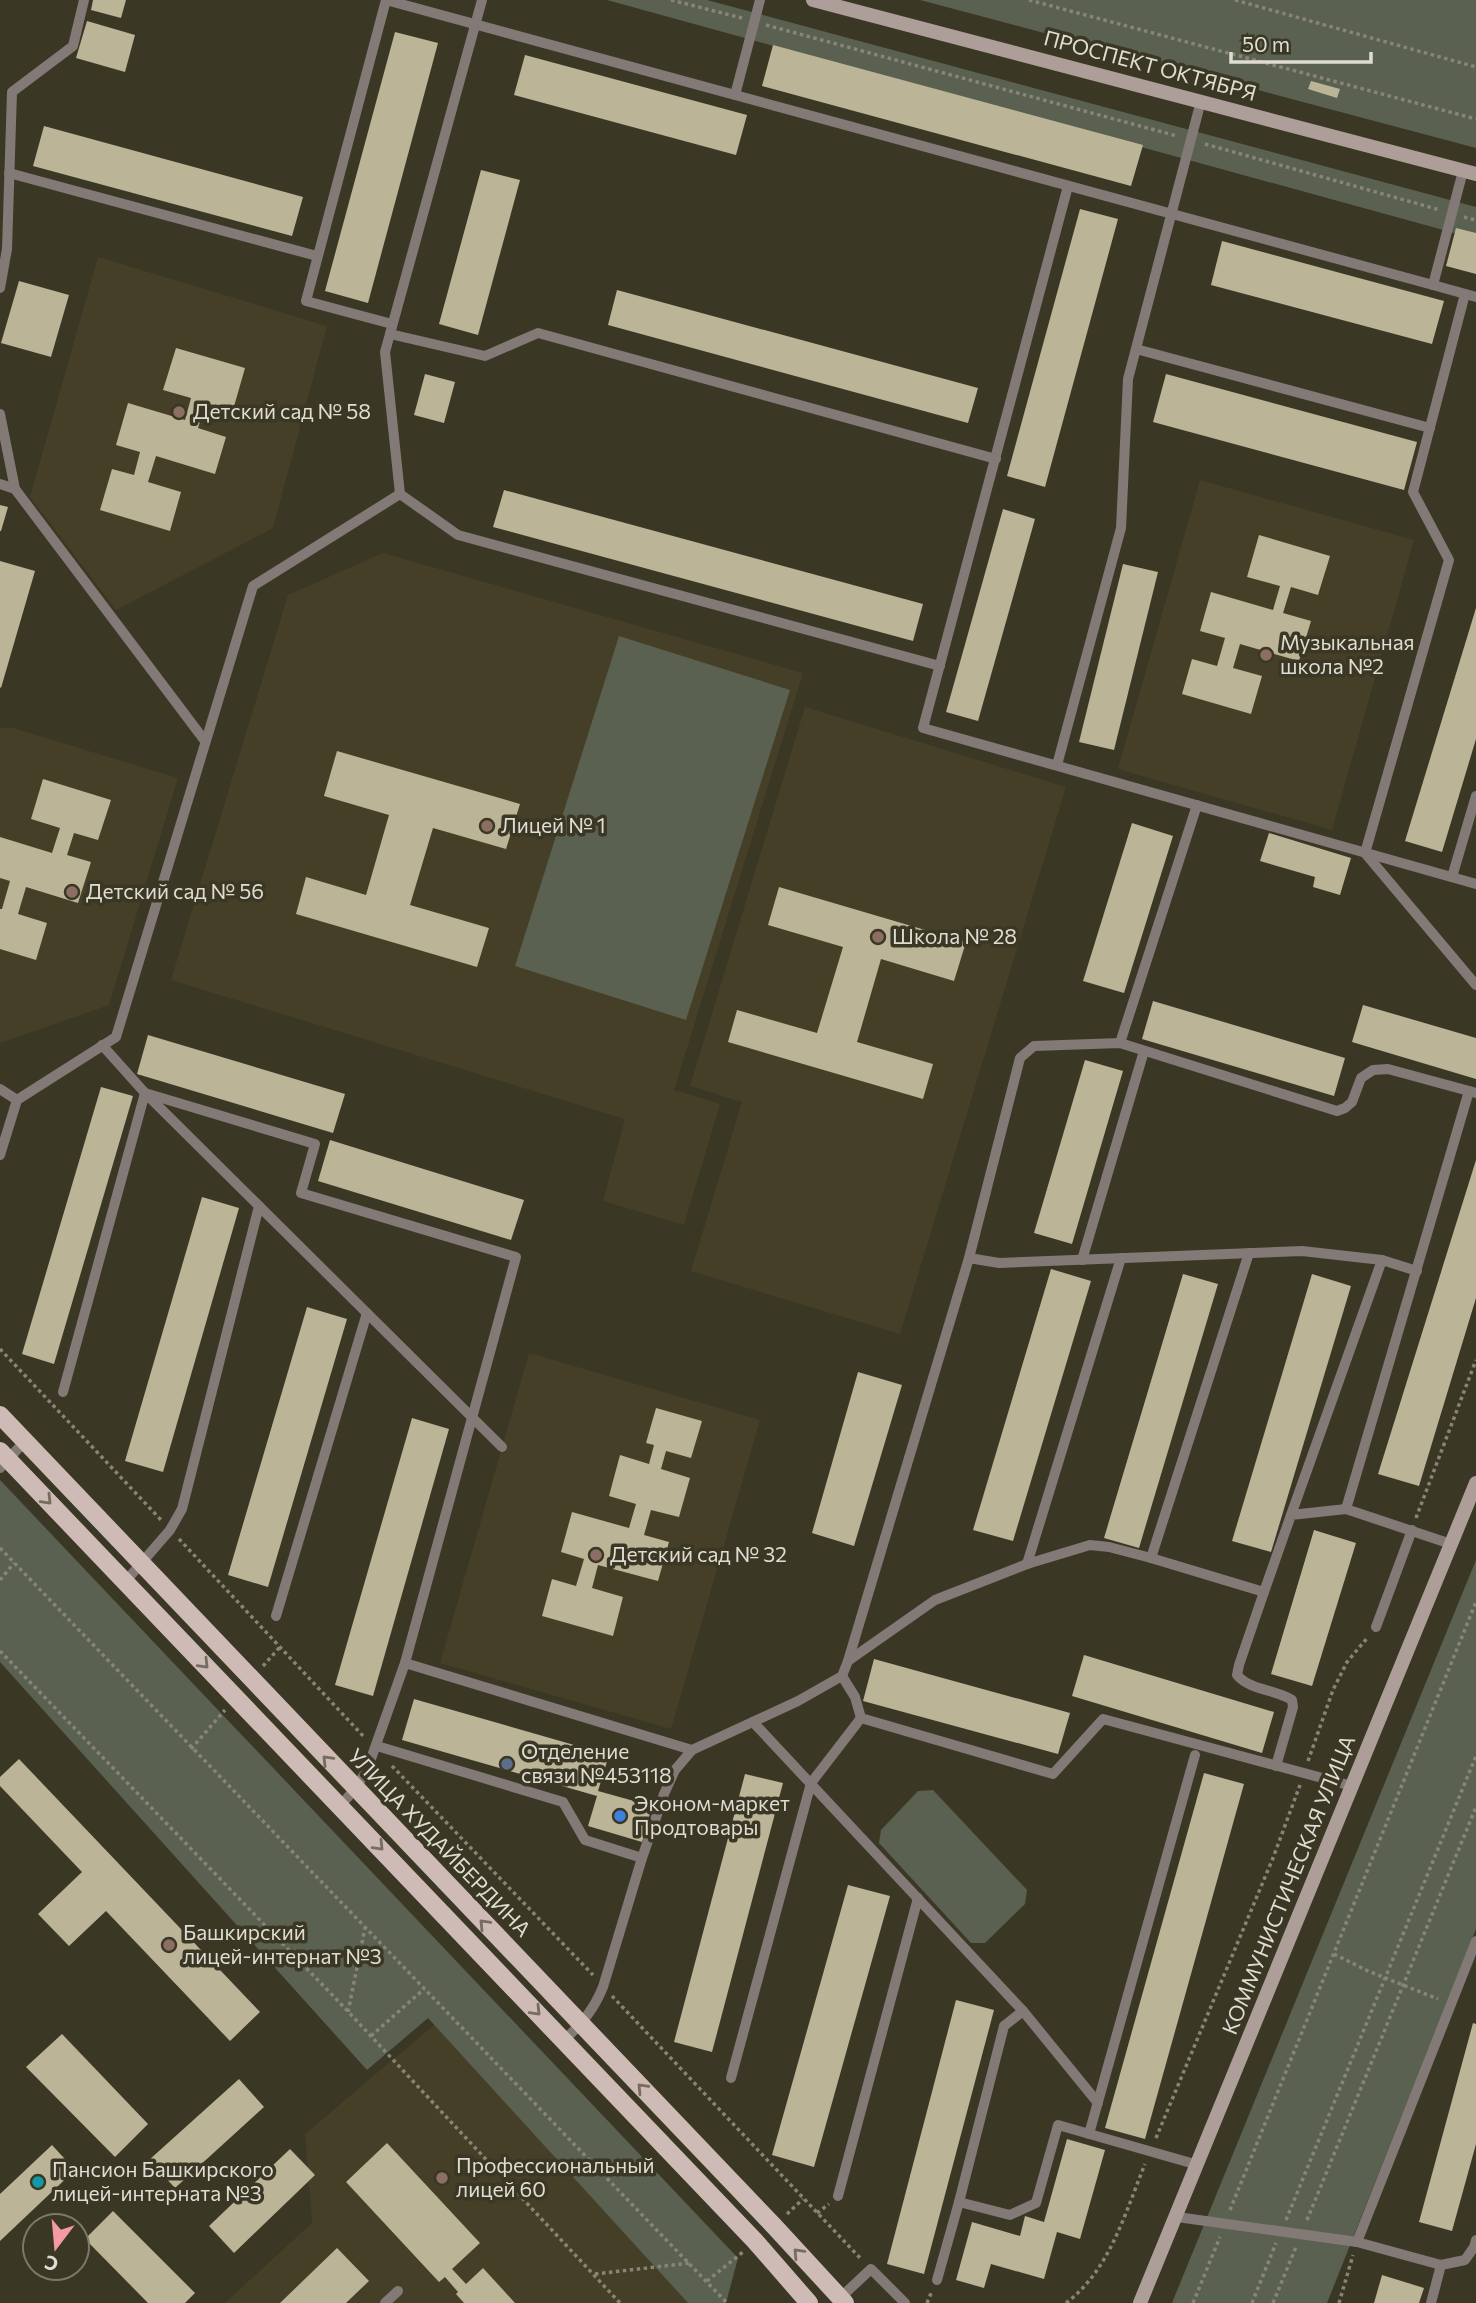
<svg xmlns="http://www.w3.org/2000/svg" width="1476" height="2303" viewBox="0 0 1476 2303" font-family="Commissioner,sans-serif">
  <rect width="100%" height="100%" fill="#3b3725"/>
  <g fill="#463f27">
    <polygon points="98,257 327,326 273,528 116,610 30,497"/>
    <polygon points="1200,480 1414,540 1332,830 1118,769"/>
    <polygon points="383,553 803,673 674,1090 720,1104 684,1225 603,1201 625,1119 171,980 288,595"/>
    <polygon points="805,707 1066,787 900,1334 691,1271 742,1102 690,1086"/>
    <polygon points="0,728 13,728 178,778 109,1005 0,1043"/>
    <polygon points="529,1353 760,1420 671,1729 440,1663"/>
    <polygon points="435,2024 688,2303 225,2303 312,2223 305,2134"/>
  </g>
  <g fill="#5a6150">
    <polygon points="607,0 707,0 1476,207 1476,239"/>
    <polygon points="920,0 1476,0 1476,148"/>
    <polygon points="619,636 790,690 686,1020 515,966"/>
    <polygon points="0,1480 738,2258 726,2303 688,2303 428,2018 367,2070 0,1662"/>
    <polygon points="1476,1560 1476,1929 1327,2303 1172,2303"/>
    <polygon points="933,1790 1027,1890 1025,1904 985,1943 971,1943 879,1843 881,1830 918,1791"/>
  </g>
  <g fill="#bcb497">
    <polygon points="93,0 126,0 121,18 91,10"/>
    <polygon points="87,21 135,35 125,72 76,58"/>
    <polygon points="395,32 438,43 368,303 325,291"/>
    <polygon points="773,45 1143,145 1131,186 762,86"/>
    <polygon points="525,55 747,115 736,155 514,95"/>
    <polygon points="1311,81 1340,89 1337,98 1308,89"/>
    <polygon points="44,126 303,197 292,236 33,166"/>
    <polygon points="481,170 520,180 478,335 439,324"/>
    <polygon points="1080,209 1118,219 1045,487 1007,476"/>
    <polygon points="1456,228 1476,233 1476,274 1446,266"/>
    <polygon points="1222,241 1444,301 1432,344 1211,285"/>
    <polygon points="19,281 69,295 51,357 1,343"/>
    <polygon points="617,290 978,388 968,423 608,325"/>
    <polygon points="176,348 245,368 233,410 206,403 198,428 226,437 215,474 156,456 148,482 181,492 170,531 100,510 112,469 134,475 140,452 116,445 128,403 185,420 191,398 163,390"/>
    <polygon points="425,374 455,382 444,423 414,415"/>
    <polygon points="1166,374 1417,442 1404,490 1153,422"/>
    <polygon points="504,490 923,604 913,641 493,527"/>
    <polygon points="0,505 8,507 1,531 0,531"/>
    <polygon points="1003,509 1035,519 978,721 946,712"/>
    <polygon points="1259,535 1330,556 1318,595 1291,587 1283,613 1311,621 1299,661 1240,644 1233,668 1262,676 1251,714 1182,694 1192,659 1217,666 1225,638 1200,631 1211,592 1273,610 1280,586 1247,577"/>
    <polygon points="0,561 35,571 1,688 0,687"/>
    <polygon points="1123,564 1158,572 1114,750 1079,742"/>
    <polygon points="1476,608 1476,739 1442,852 1405,841"/>
    <polygon points="337,751 520,804 506,849 433,828 410,905 489,928 477,967 296,914 306,877 366,895 389,815 324,796"/>
    <polygon points="43,779 111,800 98,840 74,833 67,855 91,862 78,903 26,887 18,914 47,923 36,960 0,949 0,909 2,909 10,881 0,878 0,837 52,853 60,828 31,819"/>
    <polygon points="1132,823 1173,836 1124,993 1083,981"/>
    <polygon points="1269,833 1351,858 1340,895 1313,887 1315,877 1260,861"/>
    <polygon points="779,887 966,942 954,981 881,959 857,1042 933,1064 923,1099 728,1042 737,1010 817,1033 843,947 768,925"/>
    <polygon points="1153,1001 1345,1058 1334,1096 1142,1039"/>
    <polygon points="1363,1005 1476,1038 1476,1079 1352,1042"/>
    <polygon points="148,1035 345,1094 333,1133 137,1074"/>
    <polygon points="1085,1060 1123,1071 1072,1244 1034,1233"/>
    <polygon points="101,1087 133,1096 54,1364 22,1354"/>
    <polygon points="330,1140 524,1200 511,1240 318,1181"/>
    <polygon points="1476,1160 1476,1298 1419,1486 1378,1474"/>
    <polygon points="202,1197 239,1208 163,1472 125,1461"/>
    <polygon points="1051,1269 1091,1281 1013,1541 973,1530"/>
    <polygon points="1183,1274 1218,1284 1139,1548 1104,1538"/>
    <polygon points="1312,1274 1351,1286 1271,1552 1232,1541"/>
    <polygon points="307,1307 347,1319 268,1587 228,1575"/>
    <polygon points="858,1372 902,1385 854,1546 812,1533"/>
    <polygon points="656,1408 702,1421 691,1458 666,1451 661,1469 690,1478 679,1517 651,1510 644,1535 669,1542 658,1581 598,1565 592,1588 623,1597 613,1636 542,1616 552,1579 576,1586 584,1559 561,1552 572,1512 629,1528 636,1504 609,1496 620,1455 649,1464 654,1445 646,1443"/>
    <polygon points="412,1418 449,1429 373,1696 335,1685"/>
    <polygon points="1314,1530 1356,1543 1312,1686 1271,1674"/>
    <polygon points="1084,1655 1274,1712 1262,1753 1072,1696"/>
    <polygon points="874,1659 1070,1713 1058,1754 863,1701"/>
    <polygon points="414,1699 609,1755 598,1791 652,1806 642,1842 588,1826 597,1796 402,1740"/>
    <polygon points="19,1759 260,2012 230,2041 106,1911 69,1946 38,1914 82,1872 0,1786 0,1777"/>
    <polygon points="1204,1773 1244,1784 1145,2139 1105,2128"/>
    <polygon points="745,1774 783,1783 712,2052 674,2042"/>
    <polygon points="848,1885 890,1896 814,2167 772,2155"/>
    <polygon points="956,2000 994,2010 924,2274 887,2264"/>
    <polygon points="1473,2023 1476,2024 1476,2144 1452,2231 1419,2222"/>
    <polygon points="62,2034 148,2124 115,2157 26,2067"/>
    <polygon points="239,2079 264,2107 175,2188 149,2160"/>
    <polygon points="1067,2139 1105,2150 1080,2239 1057,2232 1044,2279 991,2264 984,2288 956,2280 972,2222 1020,2236 1025,2216 1044,2222"/>
    <polygon points="387,2143 480,2243 452,2269 466,2284 483,2268 515,2303 464,2303 456,2294 458,2292 445,2277 439,2282 346,2182"/>
    <polygon points="52,2145 75,2170 0,2241 0,2194"/>
    <polygon points="290,2149 315,2175 234,2253 209,2226"/>
    <polygon points="113,2211 195,2293 185,2303 148,2303 85,2239"/>
    <polygon points="337,2248 369,2281 346,2303 280,2303"/>
    <polygon points="1382,2275 1424,2288 1419,2303 1374,2303"/>
  </g>
  <g fill="none" stroke-linecap="round" stroke-linejoin="round">
    <g stroke="#888576" stroke-width="3.5" stroke-dasharray="3.5 3.5" stroke-linecap="butt">
      <polyline points="671,0 742,18"/>
      <polyline points="1029,0 1476,119"/>
      <polyline points="1235,0 1476,67"/>
      <polyline points="766,25 1177,136"/>
      <polyline points="1205,144 1440,210"/>
      <polyline points="1464,217 1476,220"/>
      <polyline points="0,1349 162,1521"/>
      <polyline points="1416,1518 1476,1360"/>
      <polyline points="179,1539 365,1738"/>
      <polyline points="0,1548 727,2303"/>
      <polyline points="0,1580 14,1563"/>
      <polyline points="0,1651 340,2003 620,2303"/>
      <polyline points="263,1666 280,1647"/>
      <polyline points="191,1749 225,1710"/>
      <polyline points="1308,1761 1333,1690 1347,1662 1368,1637"/>
      <polyline points="392,1766 593,1975"/>
      <polyline points="1334,1954 1368,1971 1438,1999"/>
      <polyline points="612,1996 862,2260"/>
      <polyline points="348,2012 365,1928"/>
      <polyline points="371,2036 424,1989"/>
      <polyline points="1156,2138 1273,1858 1300,1785"/>
      <polyline points="1230,2210 1476,1602"/>
      <polyline points="817,2213 829,2204"/>
      <polyline points="787,2214 803,2199"/>
      <polyline points="1286,2220 1476,1756"/>
      <polyline points="1307,2220 1476,1807"/>
      <polyline points="595,2274 690,2263"/>
      <polyline points="707,2281 743,2252"/>
      <polyline points="927,2303 932,2291"/>
      <path d="M1066 2303C1110 2270 1125 2213 1145 2164"/>
      <polyline points="1193,2303 1220,2237"/>
      <polyline points="1252,2303 1276,2243"/>
      <polyline points="1273,2303 1296,2247"/>
      <polyline points="1339,2303 1353,2255"/>
    </g>
    <g stroke="#837976" stroke-width="10">
      <polyline points="386,0 1433,285"/>
      <polyline points="386,0 306,301 392,324"/>
      <polyline points="482,0 385,352 400,494 458,535 940,666"/>
      <polyline points="735,95 760,0"/>
      <polyline points="1463,171 1433,285 1476,297"/>
      <polyline points="9,173 317,256"/>
      <polyline points="1068,186 923,728 1476,884"/>
      <polyline points="0,288 7,249 12,92 73,46 84,0"/>
      <polyline points="1465,294 1413,492 1449,560 1365,853 1476,985"/>
      <polyline points="390,334 485,356 538,333 996,459"/>
      <polyline points="1136,349 1430,428"/>
      <polyline points="0,414 15,489 0,484"/>
      <polyline points="15,489 205,741"/>
      <polyline points="1057,765 1121,528 1128,379 1201,101"/>
      <polyline points="1452,877 1476,796"/>
      <polyline points="1120,1043 1197,805"/>
      <polyline points="102,1045 145,1093 315,1144 301,1193 516,1257 405,1663 367,1770 355,1789 340,1806"/>
      <polyline points="0,1089 17,1100"/>
      <polyline points="0,1155 17,1100 116,1037 253,586 400,494"/>
      <polyline points="969,1258 999,1263 1302,1251 1382,1260 1417,1271"/>
      <polyline points="1082,1260 1144,1051"/>
      <polyline points="63,1392 145,1093 502,1447"/>
      <polyline points="0,1468 25,1441"/>
      <polyline points="1346,1509 1469,1091"/>
      <polyline points="1291,1515 1382,1260"/>
      <polyline points="1151,1558 1249,1253"/>
      <polyline points="1027,1564 1121,1258"/>
      <polyline points="125,1582 170,1530 182,1509 259,1206"/>
      <path d="M1264 1592 1239 1665 1237 1675C1251 1691 1275 1689 1292 1700L1293 1707 1276 1766"/>
      <polyline points="276,1616 367,1313"/>
      <polyline points="1376,1627 1412,1530"/>
      <polyline points="848,1661 969,1258 1020,1058 1034,1046 1120,1043 1337,1111 1345,1108 1352,1102 1361,1078 1373,1070 1388,1069 1476,1093"/>
      <polyline points="405,1663 692,1750"/>
      <polyline points="842,1676 855,1697 861,1718 1053,1774 1103,1719 1352,1786"/>
      <polyline points="753,1722 1023,2011 1098,2103"/>
      <polyline points="377,1746 563,1802 585,1840 642,1858"/>
      <path d="M564 2040C582 2024 594 2009 603 1987L642 1858 664 1794 675 1770 692 1750 798 1701 842 1676 848 1661 935 1600 1027 1564 1090 1545 1109 1547 1151 1558 1264 1592 1291 1515 1346 1509 1451 1544"/>
      <polyline points="731,2078 811,1783 861,1718"/>
      <polyline points="1089,2134 1195,1755"/>
      <polyline points="838,2196 918,1898"/>
      <polyline points="959,2202 1004,2026 1023,2011"/>
      <polyline points="1177,2217 1357,2242 1441,2265 1465,2260 1474,2247 1476,2240"/>
      <polyline points="1357,2242 1476,1941"/>
      <polyline points="937,2280 959,2202 1010,2215 1036,2203 1058,2125 1198,2165"/>
      <polyline points="840,2298 871,2269 905,2303"/>
      <polyline points="385,2303 398,2291"/>
      <polyline points="1431,2303 1441,2265"/>
    </g>
    <g stroke="#ae9e99" stroke-width="14">
      <polyline points="813,0 1476,174"/>
      <polyline points="1140,2303 1476,1483"/>
    </g>
    <g stroke="#cfbbb5" stroke-width="18">
      <polyline points="0,1415 774,2226 845,2303"/>
      <polyline points="0,1451 755,2241 809,2303"/>
    </g>
  </g>
  <defs><path id="oneway-chevron" d="M-2-3.5L2.5 0L-2 3.5" fill="none" stroke-width="1.6" stroke-linecap="round" stroke-linejoin="round" transform="scale(1.75)"/></defs>
  <g stroke="#766c5f">
    <use href="#oneway-chevron" transform="translate(47 1500) rotate(46)"/>
    <use href="#oneway-chevron" transform="translate(204 1664) rotate(46)"/>
    <use href="#oneway-chevron" transform="translate(327 1760) rotate(-134)"/>
    <use href="#oneway-chevron" transform="translate(379 1846) rotate(46)"/>
    <use href="#oneway-chevron" transform="translate(484 1924) rotate(-134)"/>
    <use href="#oneway-chevron" transform="translate(536 2011) rotate(46)"/>
    <use href="#oneway-chevron" transform="translate(642 2088) rotate(-134)"/>
    <use href="#oneway-chevron" transform="translate(798 2253) rotate(-133)"/>
  </g>
  <g fill="#8d6e63" stroke="#3b3725" stroke-width="2.5">
    <circle cx="179" cy="412" r="7"/>
    <circle cx="1266" cy="655" r="7"/>
    <circle cx="487" cy="826" r="7"/>
    <circle cx="72" cy="892" r="7"/>
    <circle cx="878" cy="937" r="7"/>
    <circle cx="596" cy="1555" r="7"/>
    <circle cx="169" cy="1945" r="7"/>
    <circle cx="442" cy="2178" r="7"/>
  </g>
  <circle fill="#5c6f8a" stroke="#3b3725" stroke-width="2.5" cx="507" cy="1764" r="7"/>
  <circle fill="#3f7fe0" stroke="#3b3725" stroke-width="2.5" cx="620" cy="1816" r="7"/>
  <circle fill="#0f9aa8" stroke="#3b3725" stroke-width="2.5" cx="38" cy="2182" r="7"/>
  <g text-anchor="middle" stroke-width="7" stroke-linejoin="round" paint-order="stroke">
    <g font-size="21" fill="#dfddd2" stroke="#3b3725">
      <text transform="translate(1150 66) rotate(15)" y="7">ПРОСПЕКТ ОКТЯБРЯ</text>
      <text transform="translate(439 1843) rotate(46)" y="7">УЛИЦА ХУДАЙБЕРДИНА</text>
      <text transform="translate(1289 1885) rotate(-68)" y="7">КОММУНИСТИЧЕСКАЯ УЛИЦА</text>
    </g>
    <g font-size="21" fill="#dfddd2" stroke="#3b3725" text-anchor="start">
      <text x="193" y="419">Детский сад № 58</text>
      <text x="1280" y="650">Музыкальная<tspan x="1280" dy="24">школа №2</tspan></text>
      <text x="501" y="833">Лицей № 1</text>
      <text x="86" y="899">Детский сад № 56</text>
      <text x="892" y="944">Школа № 28</text>
      <text x="610" y="1562">Детский сад № 32</text>
      <text x="521" y="1759">Отделение<tspan x="521" dy="24">связи №453118</tspan></text>
      <text x="634" y="1811">Эконом-маркет<tspan x="634" dy="24">Продтовары</tspan></text>
      <text x="183" y="1940">Башкирский<tspan x="183" dy="24">лицей-интернат №3</tspan></text>
      <text x="456" y="2173">Профессиональный<tspan x="456" dy="24">лицей 60</tspan></text>
      <text x="52" y="2177">Пансион Башкирского<tspan x="52" dy="24">лицей-интерната №3</tspan></text>
    </g>
  </g>
  <g transform="translate(56 2247) rotate(196)"><circle r="33" fill="#3b3725" stroke="#7d796a" stroke-width="2"/>
  <path d="M0-5L12 26L0 18L-12 26Z" fill="#f49aa3"/>
  <text y="-10" font-size="19" font-weight="bold" text-anchor="middle" fill="#dfddd2">С</text>
  </g>
  <path d="M1231 52v10h140v-10" fill="none" stroke="#dfddd2" stroke-width="3.5"/>
  <text x="1242" y="52" font-size="21" fill="#dfddd2" stroke="#3b3725" stroke-width="5" paint-order="stroke">50 m</text>
</svg>
